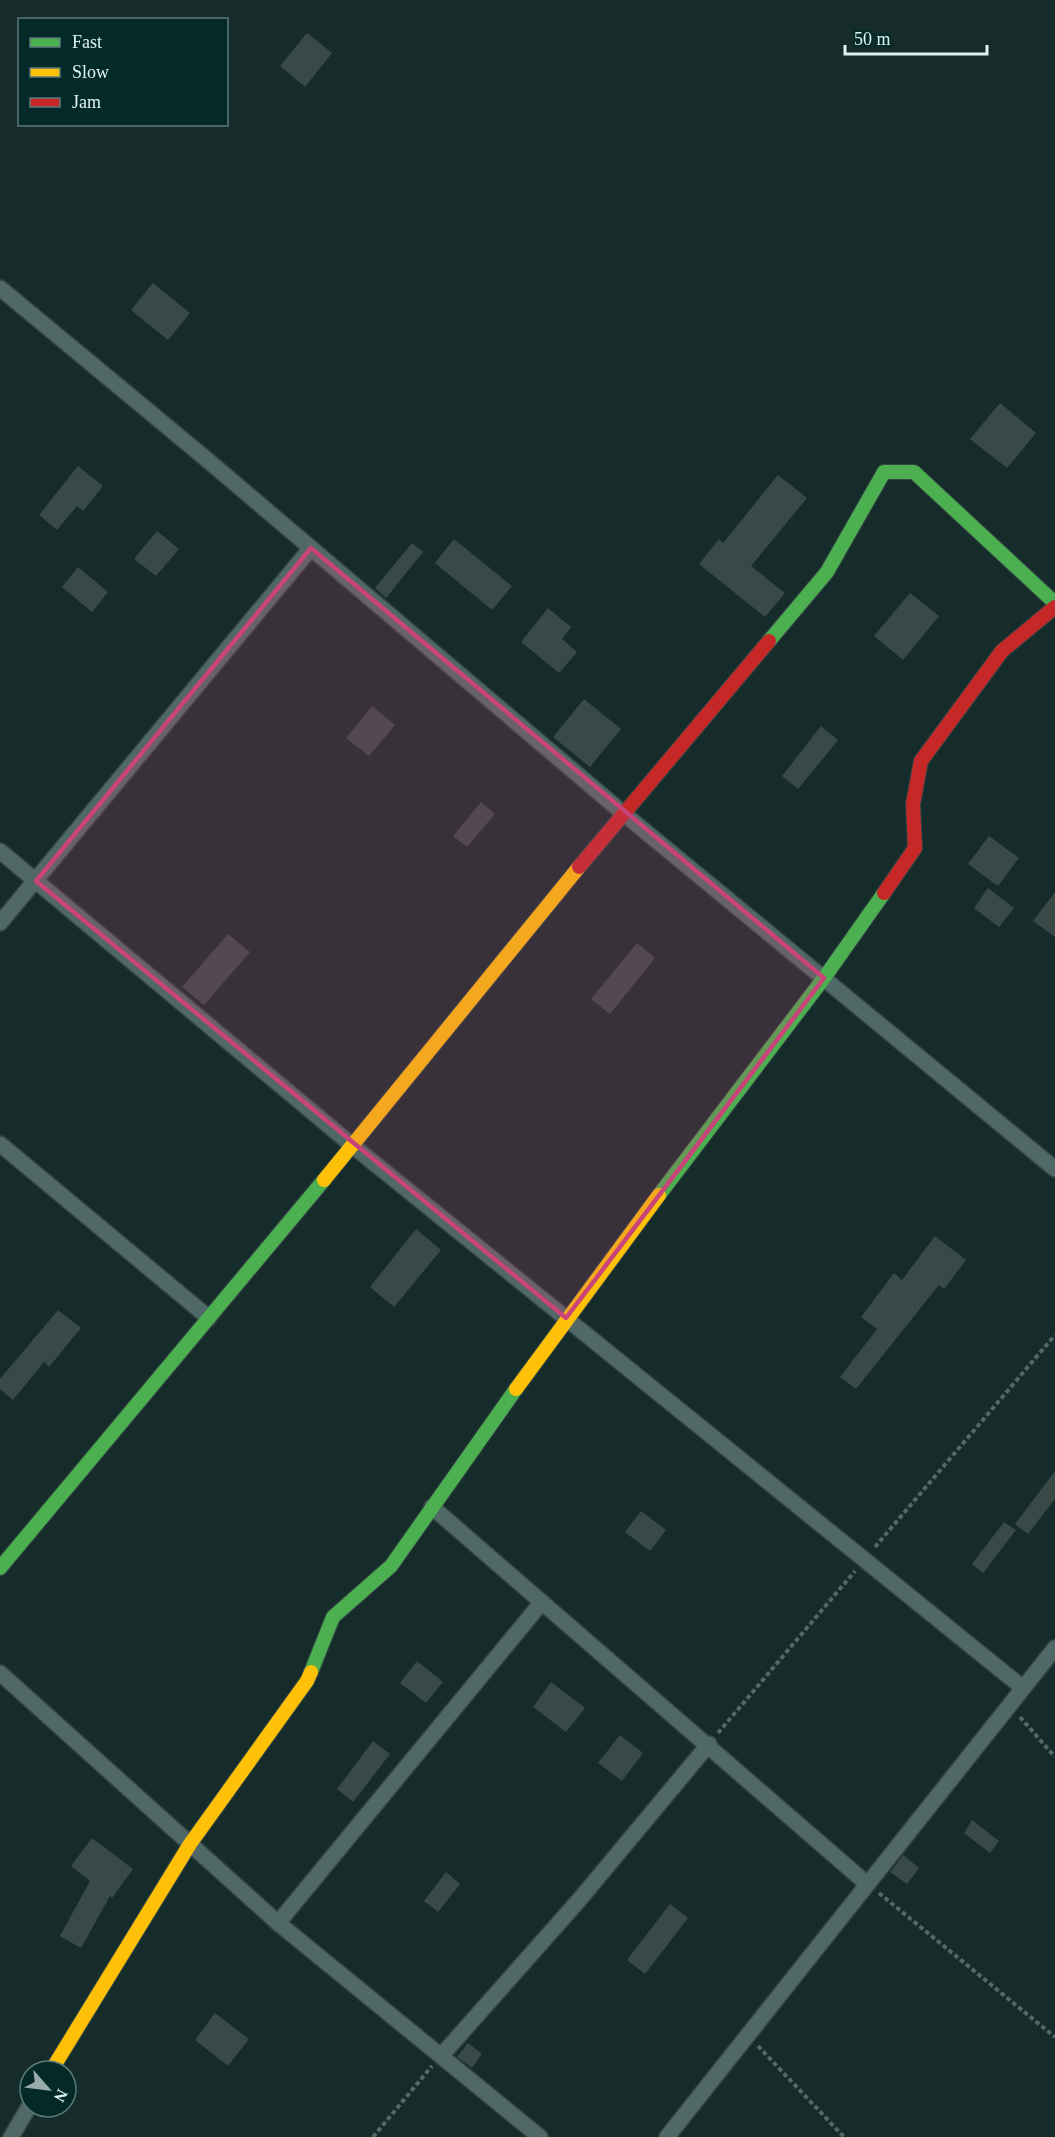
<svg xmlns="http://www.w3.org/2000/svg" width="1055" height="2137" viewBox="0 0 1055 2137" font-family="Georgia,serif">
  <rect width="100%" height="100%" fill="#162c2a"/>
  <g fill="#384948">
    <polygon points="307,33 332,53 305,87 280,66"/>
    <polygon points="153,283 190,313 168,340 131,310"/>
    <polygon points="1000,403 1036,433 1007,468 970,439"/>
    <polygon points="78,466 103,486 83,511 77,506 57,530 39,515"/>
    <polygon points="778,475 807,498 751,566 785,593 765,617 699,564 719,539 723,543"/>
    <polygon points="157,531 179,549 156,576 134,559"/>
    <polygon points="454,539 512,586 492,610 435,563"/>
    <polygon points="412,543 423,552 386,598 375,588"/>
    <polygon points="78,567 108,592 92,612 62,587"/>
    <polygon points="910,593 939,616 903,660 874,636"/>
    <polygon points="548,608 571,627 562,639 577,652 559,673 521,642"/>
    <polygon points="584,699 621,729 590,767 553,737"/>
    <polygon points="372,706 395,725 369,756 346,738"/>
    <polygon points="821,726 838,740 798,789 782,776"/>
    <polygon points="481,802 495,814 467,847 453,836"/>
    <polygon points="989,836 1019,858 998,886 968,864"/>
    <polygon points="988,888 1014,908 999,927 974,908"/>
    <polygon points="1055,892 1055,937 1033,921"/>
    <polygon points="228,934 250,952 204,1005 182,987"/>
    <polygon points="637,943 655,958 610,1014 591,999"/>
    <polygon points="416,1229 441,1250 394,1307 370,1287"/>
    <polygon points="935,1236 966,1260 944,1289 939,1285 856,1389 840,1377 877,1329 861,1317 894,1273 902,1280"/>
    <polygon points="58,1310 81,1328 49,1367 44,1362 13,1400 0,1389 0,1379"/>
    <polygon points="1055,1471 1055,1499 1028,1534 1015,1524"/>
    <polygon points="641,1511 666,1530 650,1551 625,1532"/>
    <polygon points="1004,1522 1016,1530 983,1573 972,1564"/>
    <polygon points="417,1661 443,1682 426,1703 400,1683"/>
    <polygon points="551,1682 585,1708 566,1732 533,1707"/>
    <polygon points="620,1735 643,1753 622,1781 598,1763"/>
    <polygon points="373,1741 390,1754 353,1802 337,1789"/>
    <polygon points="972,1820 999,1841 990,1853 964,1833"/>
    <polygon points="92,1838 133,1869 112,1898 110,1896 81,1948 60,1936 90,1881 71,1866"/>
    <polygon points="903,1855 919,1868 907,1884 890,1872"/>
    <polygon points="446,1872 460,1884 438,1912 424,1901"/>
    <polygon points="670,1904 688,1918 645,1974 627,1960"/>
    <polygon points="215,2013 249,2039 228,2066 195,2040"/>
    <polygon points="468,2043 482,2054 472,2068 457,2057"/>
  </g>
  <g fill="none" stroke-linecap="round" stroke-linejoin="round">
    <g stroke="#344644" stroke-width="18">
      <g id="street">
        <polyline points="0,288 205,458 623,813 1055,1169"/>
        <polyline points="0,851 353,1146 1023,1688"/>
        <polyline points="0,923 311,548"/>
        <polyline points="0,1144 209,1318"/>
        <polyline points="432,1507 866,1883"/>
        <polyline points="0,1673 278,1923 540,2137"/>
        <polyline points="278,1923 542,1602"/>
        <polyline points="441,2056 580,1899 709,1744"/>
        <polyline points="11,2137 30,2105"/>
        <polyline points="667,2137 1055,1648"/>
      </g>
    </g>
    <g stroke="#344644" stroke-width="16">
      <g id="fast">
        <polyline points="769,641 827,572 884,472 914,472 1055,603"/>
        <polyline points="659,1195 824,978 884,893"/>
        <polyline points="0,1568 324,1180"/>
        <polyline points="311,1672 333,1617 391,1566 516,1389"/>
      </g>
    </g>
    <g stroke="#344644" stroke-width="16">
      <g id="slow">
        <polyline points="324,1180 579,867"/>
        <polyline points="516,1389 659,1195"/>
        <polyline points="51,2071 190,1844 307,1681 311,1672"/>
      </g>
    </g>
    <g stroke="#344644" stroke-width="16">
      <g id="jam">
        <polyline points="579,867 769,641"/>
        <polyline points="884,893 915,848 913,804 921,761 1002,651 1055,607"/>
      </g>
    </g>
    <g stroke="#546866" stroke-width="4" stroke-dasharray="4.5 3" stroke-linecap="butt">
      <polyline points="875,1547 1055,1335"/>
      <polyline points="1020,1717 1055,1757"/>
      <polyline points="718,1733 855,1571"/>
      <polyline points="879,1893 1055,2037"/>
      <polyline points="758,2046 844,2137"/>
      <polyline points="373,2137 432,2066"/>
    </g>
    <use href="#street" stroke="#506967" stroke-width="15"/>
    <use href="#fast" stroke="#4caf50" stroke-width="14"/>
    <use href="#slow" stroke="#ffc107" stroke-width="14"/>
    <use href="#jam" stroke="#c62828" stroke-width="14"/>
  </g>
  <path fill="#c84479" fill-opacity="0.2" stroke="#c84479" stroke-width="4.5" stroke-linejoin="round" d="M311 548 824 978 566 1318 36 881Z"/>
  <rect x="18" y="18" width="210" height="108" fill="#032a28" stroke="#5b7a78" stroke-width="1.5"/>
  <rect x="30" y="38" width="30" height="9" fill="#4caf50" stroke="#5b7a78" stroke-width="1.5"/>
  <text x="72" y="48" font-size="18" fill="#def3f0">Fast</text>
  <rect x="30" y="68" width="30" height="9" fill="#ffc107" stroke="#5b7a78" stroke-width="1.5"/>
  <text x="72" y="78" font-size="18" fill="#def3f0">Slow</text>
  <rect x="30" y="98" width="30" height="9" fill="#c62828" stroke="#5b7a78" stroke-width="1.5"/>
  <text x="72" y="108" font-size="18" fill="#def3f0">Jam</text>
  <g transform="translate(48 2089) rotate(118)"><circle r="28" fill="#032a28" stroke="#5b7a78" stroke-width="1.5"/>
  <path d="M0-4.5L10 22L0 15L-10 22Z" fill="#98adab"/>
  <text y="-9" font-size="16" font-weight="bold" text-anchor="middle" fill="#def3f0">N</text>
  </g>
  <path d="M845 45v9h142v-9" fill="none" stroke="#def3f0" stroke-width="3"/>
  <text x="854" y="45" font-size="18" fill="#def3f0" stroke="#032a28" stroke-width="4.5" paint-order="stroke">50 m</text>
</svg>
